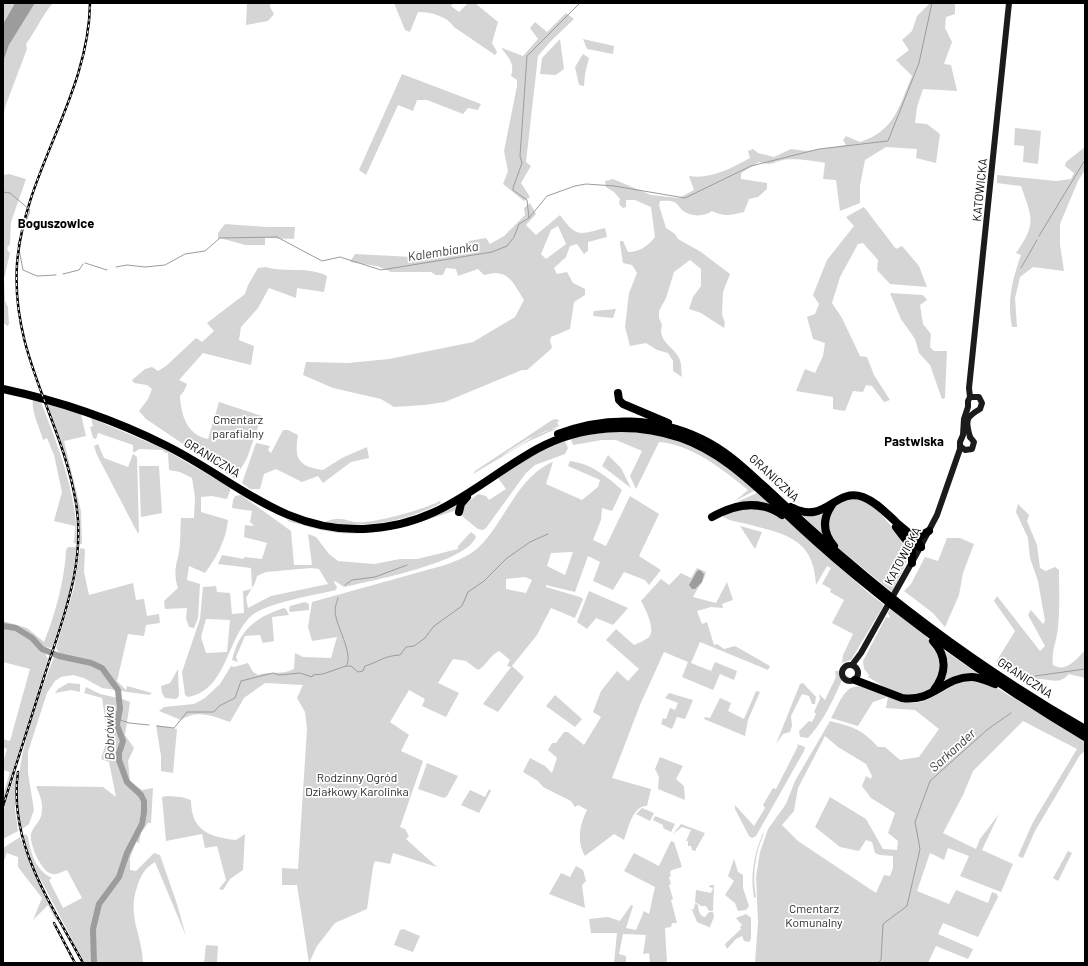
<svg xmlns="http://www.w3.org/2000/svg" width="1088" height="966" viewBox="0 0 1088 966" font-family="Barlow,sans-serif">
  <rect width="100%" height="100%" fill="#fff"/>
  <g fill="#d5d5d5" fill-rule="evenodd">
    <polygon points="3,3 15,3 3,24"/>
    <path d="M35 3H53C42 15 36 31 26 44L27 49 5 107 3 119V62L9 45Z"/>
    <polygon points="247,3 270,3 270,7 274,14 268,21 246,25"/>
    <path d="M394 3H453L451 6 459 12 468 3H475L498 22 492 43 497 52 495 55 454 27C447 16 431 12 418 12L410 32 405 30Z"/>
    <path d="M930 3H955V14L946 17 945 28 952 42 944 64 951 65 957 91 923 89 917 107 915 123 927 124 940 134 936 163 916 158 917 149 886 147 865 160 860 186V203L840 211 836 180 823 179 825 163C815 161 793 158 783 160 771 163 772 166 759 162L741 173V179L767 183V189L758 197 749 199 744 212C732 215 723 217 712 211 704 217 690 217 682 210 680 208 678 205 676 203 671 200 665 201 660 201L659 205 666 228 675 234 678 239 701 252 730 274 723 292 722 314 725 323 724 328 701 313 689 309 693 297 701 286V269L690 260 674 272 666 298 659 311V318L662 325C657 341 673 346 679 358 682 363 681 371 682 377L673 371V361L668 353 657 350 646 343 630 346 625 327 629 293 637 273 632 265 623 263 620 244V241H623L628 252C639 252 648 246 655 237L651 207 635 200H626V207L623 208 619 204 620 199 614 192 606 187 605 181 613 179 651 195 679 198 694 190 689 176C709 180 732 168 750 158L748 151 753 149 758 153 774 157 791 149 807 151 846 145 843 140 846 136 860 142C895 131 899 106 912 76L896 60 909 50 902 40 912 31 917 16Z"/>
    <path d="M566 13 574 19 550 42 538 56 526 162 531 166 521 183 530 197 524 201 503 184 508 171 504 151 517 86V80L511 76C515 64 509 58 502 49V48L523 56 538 39 530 28 535 22 547 32Z"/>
    <polygon points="560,39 564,69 556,75 540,74 542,58"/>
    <polygon points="583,39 614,46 613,54 587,49"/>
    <polygon points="583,54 589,58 585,74 584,86 579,85 575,67"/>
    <polygon points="402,74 481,104 478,110 468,108 463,114 427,100 417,100 413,111 398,105 366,175 359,170"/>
    <polygon points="1015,128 1041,131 1038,164 1023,162 1024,146 1014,145"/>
    <path d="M1085 147V170L1078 181 1060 224V245L1064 271 1033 267 1020 277 1015 298 1017 327H1012C1007 301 1012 280 1021 255L1016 253C1037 223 1032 218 1021 186L997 183V175L1056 181 1071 179 1074 173 1065 166 1066 162Z"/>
    <polygon points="9,174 26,179 11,222 10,244 7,248 8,251 10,253 4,279 5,301 8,307 9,324 7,326 3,322 3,175"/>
    <path d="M530 203 536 214 526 225 536 235 560 215C577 239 580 234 605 228L607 237 588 242V251L584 254 577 244 570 246 566 257 554 268 557 274 567 272 573 283 585 289V295L574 302 570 329 551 337 550 341 552 347 551 349 527 370H522L445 402 424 405 394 407 381 399 333 388 303 375 306 362 348 363 389 359 473 342 515 317 524 300C512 282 509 268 484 275L478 269 458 276 456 269 446 268 443 275H436L431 272H391L377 266 350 262 355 254 413 257 415 251H439L456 254 469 241 486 238 490 244 504 236 525 215 524 208ZM558 226 566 244 546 259 541 254 551 230Z"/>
    <polygon points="864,207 896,249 902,246 919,266 927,287 890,284 877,270 878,260 863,243 858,244 840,277 832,303 842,318 860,356 867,357 874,375 890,400 884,402 872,386 866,385 863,392 853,391 845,411 833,409 833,397 796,391 805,369 815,373 823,356 825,343 813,339 807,317 815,314 819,304 813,295 827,260 854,226 846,217"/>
    <polygon points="225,224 267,227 295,227 294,239 265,238 265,245 245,245 220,238 218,240 218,233"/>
    <path d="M266 267C286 273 308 266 327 276L324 292 297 288 296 298 269 288 258 308 241 327 239 340 254 346 251 365 203 353 179 380 187 384 184 391 180 396C181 415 187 435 208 439L219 402 262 416 247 458 235 479 146 419 139 411 148 399 152 389 147 385 134 383 132 380 145 369 152 367 158 371 166 366 196 338 202 342 214 331 207 323 245 294 248 285 258 268Z"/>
    <polygon points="890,293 923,295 927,300 920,305 923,324 931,334 930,347 934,351 947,351 945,398 942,399 930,365 919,353 915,339 901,319"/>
    <polygon points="616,309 613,318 593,316 594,311"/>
    <path d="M33 400 41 402C59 449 77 493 77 544L74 543 75 526 54 521 62 492 54 455 47 438 43 440C40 428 31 412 33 400Z"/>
    <path d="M47 404 81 414 86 436 64 441 81 511 82 544H80C80 494 64 450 47 404Z"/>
    <path d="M91 418 164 449 231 488 227 499 212 496 201 497V512L228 520C226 540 217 557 205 573L189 566 187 580 200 584 198 618 194 628 189 627 186 618 187 608 165 609 164 601 178 588C174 576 175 568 178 557 181 545 180 531 181 518H194L195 497 192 478 180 472 169 470 168 453 164 452 163 450 139 449 135 452H133V445L98 433 96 439 93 438 90 427 93 426Z"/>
    <path d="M556 419 560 421 557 422 559 426 528 439 501 456C519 448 538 430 558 428L525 443 473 474 475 471 552 420Z"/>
    <path d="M283 430H288L298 435C294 459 298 466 323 470L342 458 367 447 369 458 351 462 323 483 318 476 302 482 276 469 264 474 260 489H250L242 483 256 443 270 446 268 450 271 453Z"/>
    <path d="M617 431C651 433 688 438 717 459 730 469 743 480 756 490L735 501 748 490C722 469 693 445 659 442L636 489 630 476 642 451 616 440H602L573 445 570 437Z"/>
    <path d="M564 439 568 448 565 454 535 465 526 473 486 528 483 530 478 529 463 517C460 507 471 500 478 494L486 496 489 500 506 489 498 478 523 461Z"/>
    <polygon points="98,444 104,458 128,467 133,454 137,457 139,533 138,533 135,528 97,455 94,446"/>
    <polygon points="608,455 621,468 631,488 602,466"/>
    <path d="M570 461C592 464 606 476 622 490L612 511 602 508 601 520 593 540 606 546 630 496 659 514 639 556 661 570 649 585 645 580 624 572 613 590 593 581 600 562 588 556 575 592 546 585V587L580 597 583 599 575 618 551 608 537 635 512 666 524 677 498 712 483 704 511 667 507 666 510 660 499 651C490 655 487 665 478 670L466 661 453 659 438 683 459 693 446 717 422 706 425 699 409 690 390 722 409 735 401 751 423 761 400 827 405 829 409 836 406 839 437 867 393 853 390 864 375 861 373 867 367 909 335 923 317 946 309 963 297 885H282V868L298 869 307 729 305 712 297 698 303 685 265 683 244 698 230 722C213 716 197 709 181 720L159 711 164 707 194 704 205 698 220 684 231 666 234 667 248 663 253 672 258 675C270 671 283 675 294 669L295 653 303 657 331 658 337 637 312 641 308 627 312 602 445 565C456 561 469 556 478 548 505 522 515 481 550 463L553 462 546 484 582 500 598 487 600 480 568 466ZM573 552 565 575 547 566 551 553ZM525 577 532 580 526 593 506 589V579Z"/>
    <polygon points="139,466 159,466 162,513 141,517"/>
    <polygon points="759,492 777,510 730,505"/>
    <path d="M241 495 291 531 294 565H312L308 534 316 537 329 554 338 561 374 564 400 559H417L458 549V546L471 532 476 536C470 562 370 581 344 587L335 581 334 582 337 587 336 590C315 595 266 603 251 616 226 640 227 690 188 697L185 695 182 672 200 619 203 587 216 586 217 592 230 593 232 614 244 613 243 591 252 589 251 568 218 564 222 555 244 559V557L262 559 267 543 244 537 245 525 254 526 250 522 252 511 232 508 233 500 235 496ZM311 568 319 569 328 584 271 596 248 608 246 598 255 583 257 576 266 572ZM206 619 230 620 227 652 206 653 201 637Z"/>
    <polygon points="844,499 861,499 877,509 901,538 900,540 907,551 908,559 892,592 836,546 833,541 827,520 832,508"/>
    <path d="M440 501 441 503C405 522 365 529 325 522 344 514 346 524 364 522 381 521 425 509 440 501Z"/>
    <path d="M459 503 456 510 451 512C410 525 376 538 332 532 318 530 304 525 290 522L286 519 322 529 366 532Z"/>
    <path d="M1018 504 1029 515 1027 521 1037 545 1040 568 1046 571 1055 567 1059 570C1059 589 1060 608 1058 627 1057 641 1051 651 1053 665 1066 673 1077 659 1085 650V678L1069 674C1058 686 1051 678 1036 679L1031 687 996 662 1015 631 994 601 997 596 1040 651 1045 646 1028 615 1031 610 1043 624 1045 621 1038 581 1030 558 1028 538 1016 512Z"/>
    <path d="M737 508H761L784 518 864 589 884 605 851 660 842 663 843 655 853 634 832 623 844 600 830 592 831 589 822 584 831 568 827 566 816 585C814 538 785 534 747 524 740 522 729 521 723 517V515Z"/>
    <polygon points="826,509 825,537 801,514"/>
    <polygon points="740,526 762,532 755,549"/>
    <polygon points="947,538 960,538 974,544 963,573 959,595 945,627 933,613 904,591 911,584 925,557 938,561"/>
    <path d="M68 547H77L70 590 53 645 51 648 46 647 44 652 48 659 3 801V795L10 772 3 770V763L7 749 3 747V739L10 741 30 669 3 662V621L27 628 44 642C55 616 65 578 66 550Z"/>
    <polygon points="80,548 85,549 84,572 89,595 133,583 136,600 144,599 147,616 159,614 160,623 146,625 144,636 128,634 117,681 126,690 127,686 152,693 149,695 121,691 104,667 96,663 61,656 56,648 74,588"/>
    <path d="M697 568 706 572C704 582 697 588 693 597L716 603 727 582 733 600 722 604 723 608 711 607 697 611 702 624 707 622 714 645 717 644 724 649 735 646 770 666 768 670 700 642 691 663 711 671 715 662 737 671 734 680 720 674 713 690 682 677 688 662 664 652 640 705 612 778 651 789 647 806C633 805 628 829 624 840L614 834 585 856C576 841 580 824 587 810L578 805 575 807 571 801 543 787 538 781 523 772 530 758 545 766 552 773 557 758 548 750 552 743H556L564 732H568L584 745 601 717 593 712 601 691 617 671 628 681 639 669 606 640 616 629 634 645C638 643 644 641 648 638 657 631 645 608 641 601L661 579 669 585 681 573 691 578Z"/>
    <polygon points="589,591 628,608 613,625 596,618 587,629 577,622"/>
    <polygon points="305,602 309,604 309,610 290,612 289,610 290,606"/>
    <path d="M284 608 286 609 289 615 272 617 274 641 263 643 260 635 245 636 236 657 238 662 232 660C239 630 256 617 284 608Z"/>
    <path d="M890 609C903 619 930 635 936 650 947 673 934 696 907 696 894 695 879 683 868 677L869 675 864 669 863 661 886 617 890 618 888 613Z"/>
    <polygon points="941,648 981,676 940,686"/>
    <path d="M54 657 98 668 116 690 102 688 84 678 73 675 61 677 55 681 47 693 28 752V773L34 810 29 824 21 830C19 818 17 806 18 794 18 749 39 696 54 657Z"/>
    <polygon points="178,669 179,696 176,699 165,698 162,693 161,686 170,683"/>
    <path d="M835 671H839L842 680C833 700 823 722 808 738L800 737 799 731 809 721 812 722 816 714 814 712 820 699 819 694 825 700 836 677Z"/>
    <path d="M971 679 989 683 1085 742V751L1080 755 1035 831 1023 858 1018 856 1033 822 1077 749 1023 721 973 771 963 795 943 833 976 849 980 839 999 814 982 850 1013 864 1001 892 960 876 969 856 948 848 944 860 930 853 917 891 949 904 956 890 988 903 992 892 997 894 998 897 978 937 943 923 938 934 973 949 968 959 936 946 928 963H755L758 922 756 877 760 852 768 829 786 804 795 781 830 721C853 727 862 729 878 747H885L900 760 919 757 939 729 915 710 886 708 888 697 873 702 858 726 831 718C836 710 841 695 849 689 865 678 894 704 915 703 931 702 950 683 971 679ZM825 736 838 747 866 764 872 776 871 779 866 776 862 786 871 798 895 813 888 833 898 841 897 850 883 849 866 819 830 797 815 827 840 847 859 851 866 840 872 842 875 853 880 855 893 856V868L890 876 884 875 876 893 798 841 782 825 794 811 798 788Z"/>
    <polygon points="68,683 80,684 80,692 71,690 55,693 58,689"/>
    <polygon points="803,683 816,697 815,704 812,704 809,696 802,694 791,716 792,726 790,732 783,734 776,744 800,684"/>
    <path d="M86 687 100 694 118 698 116 724 120 740 117 759 126 785 138 794 143 802 139 824 128 846 117 876 97 904 91 930 92 960 89 963 84 962 33 865 22 836 26 834C29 838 29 842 30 847 33 860 40 873 52 878L49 880 63 908 82 898 67 870C63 871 57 875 53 874 42 874 29 844 31 834 33 825 42 822 42 810 43 802 39 793 36 786L103 787 116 797 109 762 101 759 108 737 102 698 84 693Z"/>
    <polygon points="756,691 760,692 748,720 745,736 704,719 705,717 710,718 720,698 731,703 728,711 744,719"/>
    <polygon points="669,693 693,700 685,719 677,717 672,729 661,724 663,718 666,719 670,708 675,710 678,703 665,698"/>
    <polygon points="555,695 582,719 575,727 546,706"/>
    <path d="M122 699 130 702 125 735 134 748 128 761 130 781 142 790 153 788 151 823H148L141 833 139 843 136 842 130 858V870L136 871 154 853 160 855 177 904 186 936 155 862C144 869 141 875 137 887 127 918 142 933 143 963H95L96 924 101 903 120 878 129 854 144 825 145 801 142 793 127 780 122 766 120 752 126 742 120 725Z"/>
    <polygon points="156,725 177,729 173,773 161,771 161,756"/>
    <polygon points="797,744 805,747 804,751 756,836 752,838 749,836 735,809 735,805 754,826 765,808 763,805 773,788 776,789 798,746"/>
    <polygon points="660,757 683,766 676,779 684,786 685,800 658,789 659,777 655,769"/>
    <polygon points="427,763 458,776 447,796 444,798 418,789"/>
    <polygon points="16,772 15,809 18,831 3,839 3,811"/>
    <polygon points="489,789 491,791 479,813 461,805 470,790 485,797"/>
    <path d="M167 796 181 797 191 800C191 831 210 837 236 840L245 834 243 870 230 879 223 890 219 889 226 880 217 846 205 848 202 834 166 841 162 797Z"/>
    <polygon points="642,808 654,813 650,821 636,814"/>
    <polygon points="655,816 675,824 676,822 671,832 663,828 663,825 653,820"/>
    <polygon points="681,824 705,833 695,851 692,850 691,846 688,846 688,841 686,841 691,830 682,827 673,834"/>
    <path d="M763 833H764C755 854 752 875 756 897L754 898C750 875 754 854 763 833Z"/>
    <polygon points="20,837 31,866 58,920 55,919 48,905 33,920 42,898 18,867 18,857 7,853 3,863 3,848"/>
    <polygon points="671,841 674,842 682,867 672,870 670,872 671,876 669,877 671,884 669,885 673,899 671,900 677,923 672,923 671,927 665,928 667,963 650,963 649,953 643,954 646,935 623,934 619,954 626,956 626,963 614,963 617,933 591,933 589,919 608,917 620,921 631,905 633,906 626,928 636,930 644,911 649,914 655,887 624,871 634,853 659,866"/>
    <polygon points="1068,851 1072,853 1058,881 1053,878"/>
    <polygon points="734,859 738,872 743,875 743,888 749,906 746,910 738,911 735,903 725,895 734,881 728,876"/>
    <polygon points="576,866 583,870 586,881 582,885 585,908 549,894 561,873 570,877"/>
    <polygon points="710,885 714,885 713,911 709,911 706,906 701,906 695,902 696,890 711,893 713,888 709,887"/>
    <polygon points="695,903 698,905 699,912 702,916 705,917 709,912 713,912 714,917 709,929 709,927 697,922 692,910 689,910 694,909"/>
    <polygon points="746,914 751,918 751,939 749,942 744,941 742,936 736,939 727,949 725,944 741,929 740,927 742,925 736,918"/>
    <polygon points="403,929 420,936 413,952 394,945 400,930"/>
    <polygon points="206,945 218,946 217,963 204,963"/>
  </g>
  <g fill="#9c9c9c">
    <polygon points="15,3 35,3 9,45 3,62 3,24"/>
    <polygon points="700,570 704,574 702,582 695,589 692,589 689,585 697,571"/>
  </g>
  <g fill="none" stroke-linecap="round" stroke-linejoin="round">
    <g stroke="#9c9c9c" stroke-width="1">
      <polyline points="3,192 10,193 30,210 18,244 23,270 37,276 56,275"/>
      <polyline points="529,218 547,196 575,186 586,184 614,186 685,198 751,166 819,149 888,141 919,63 932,3"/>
      <polyline points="1039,236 1085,160"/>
      <polyline points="85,263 107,270"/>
      <polyline points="116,267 127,265 145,267 165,265 185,254 205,251 220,238 277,237 322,261 340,257 381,270 492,252 507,246 514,237 519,224 529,218 527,200 513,190 513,188 522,163 520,156 527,56 580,3"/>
      <polyline points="1021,268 1037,240"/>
      <polyline points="63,274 79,270 83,264"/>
      <polyline points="345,585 352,580 375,577 407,565"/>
      <path d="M338 598C336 604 334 610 336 617 338 628 354 657 346 666"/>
      <polyline points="1035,676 1085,669"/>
      <polyline points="118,719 129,723 149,725"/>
      <path d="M157 726 174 728 187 712H214L219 706 235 698 241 681 273 673 279 675 300 673 312 677 313 675 323 674 346 666H351L358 672 363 671 365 666C379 662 383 656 400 655L406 647 414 646 425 638 434 626 462 606 468 592 484 581 507 558 530 542 548 534"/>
      <polyline points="91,963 94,960"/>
      <polyline points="878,963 881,960 883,924 907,906 920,849 915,822 930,781 988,729 1011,713"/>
    </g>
    <polyline stroke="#9c9c9c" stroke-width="6" points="3,626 16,628 32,638 42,649 59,656 91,663 102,668 118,690 120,708 117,725 123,741 119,753 119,760 127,782 141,795 144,801 144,812 142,824 127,853 119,877 99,904 93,929 94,963"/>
    <g stroke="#1b1b1b" stroke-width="6">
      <path d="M970 437C965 420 966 417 980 409L982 403 979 397H970"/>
      <polyline points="960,446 965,450 972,449 974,442 970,437"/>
      <circle cx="850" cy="673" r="8"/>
      <polyline points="852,665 861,653 916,555 937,515 960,449 960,442 963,435 964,419 968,407 968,401 970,397 969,388 1009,3"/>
    </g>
    <g stroke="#000" stroke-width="8">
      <path d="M3 389C60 401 115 420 167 446 235 480 283 532 364 529 440 526 476 483 537 449 581 425 634 422 681 438 721 452 751 482 782 510 806 533 831 555 856 576 928 636 1004 689 1085 737"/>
      <polyline points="618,393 619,400 623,404 668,423"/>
      <path d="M558 434C605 416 656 417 702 439 727 451 745 469 765 487 791 511 817 536 845 559 919 623 1000 680 1085 729"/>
      <path d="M832 505C822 519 823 533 834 546"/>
      <path d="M791 507C826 526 834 487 863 497 876 502 885 512 895 521 903 529 916 537 921 547"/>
      <polyline points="459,512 461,504 467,497"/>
      <path d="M712 517C735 504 759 499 782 515"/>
      <polyline points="896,527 909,544 921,547"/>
      <polyline points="910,535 920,536 929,531"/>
      <polyline points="909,544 912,552 912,563"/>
      <path d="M933 641C948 657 946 674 934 690"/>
      <path d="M855 680 902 698C932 703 944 677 971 677 979 677 987 681 995 684"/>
    </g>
    <g stroke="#000" stroke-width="2.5">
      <g id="rail">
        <path d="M18 772C8 844 51 903 83 963"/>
        <path d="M3 806C17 762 31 718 45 674 63 618 86 563 76 503 62 418 11 356 17 264 24 172 89 96 90 3"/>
        <polyline points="54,923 75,963"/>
      </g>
    </g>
    <use href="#rail" stroke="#fff" stroke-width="1" stroke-dasharray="3" stroke-linecap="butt"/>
  </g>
  <g text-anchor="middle" stroke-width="3.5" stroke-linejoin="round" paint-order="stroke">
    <g font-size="12" fill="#000" stroke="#fff">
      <text transform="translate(980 190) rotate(-84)" y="4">KATOWICKA</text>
      <text transform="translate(212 458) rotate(31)" y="4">GRANICZNA</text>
      <text transform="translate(774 478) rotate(43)" y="4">GRANICZNA</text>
      <text transform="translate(903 556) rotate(-62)" y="4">KATOWICKA</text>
      <text transform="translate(1025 678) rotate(33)" y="4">GRANICZNA</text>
    </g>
    <g font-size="12" fill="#2c2c2c" stroke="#fff">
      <text x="238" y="424">Cmentarz<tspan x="238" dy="14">parafialny</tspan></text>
      <text x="357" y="782">Rodzinny Ogród<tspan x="357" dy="14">Działkowy Karolinka</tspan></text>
      <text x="814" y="913">Cmentarz<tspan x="814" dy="14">Komunalny</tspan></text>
    </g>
    <g font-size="13" font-weight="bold" fill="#000" stroke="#fff">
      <text x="56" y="228">Boguszowice</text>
      <text x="914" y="446">Pastwiska</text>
    </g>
    <g font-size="13" font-style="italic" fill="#3d3d3d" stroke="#fff">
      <text transform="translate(443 251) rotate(-9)" y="5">Kalembianka</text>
      <text transform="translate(109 733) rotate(-91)" y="5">Bobrówka</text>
      <text transform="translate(952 750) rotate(-42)" y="5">Sarkander</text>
    </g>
  </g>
  <rect width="1088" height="966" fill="none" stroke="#000000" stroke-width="8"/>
</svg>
